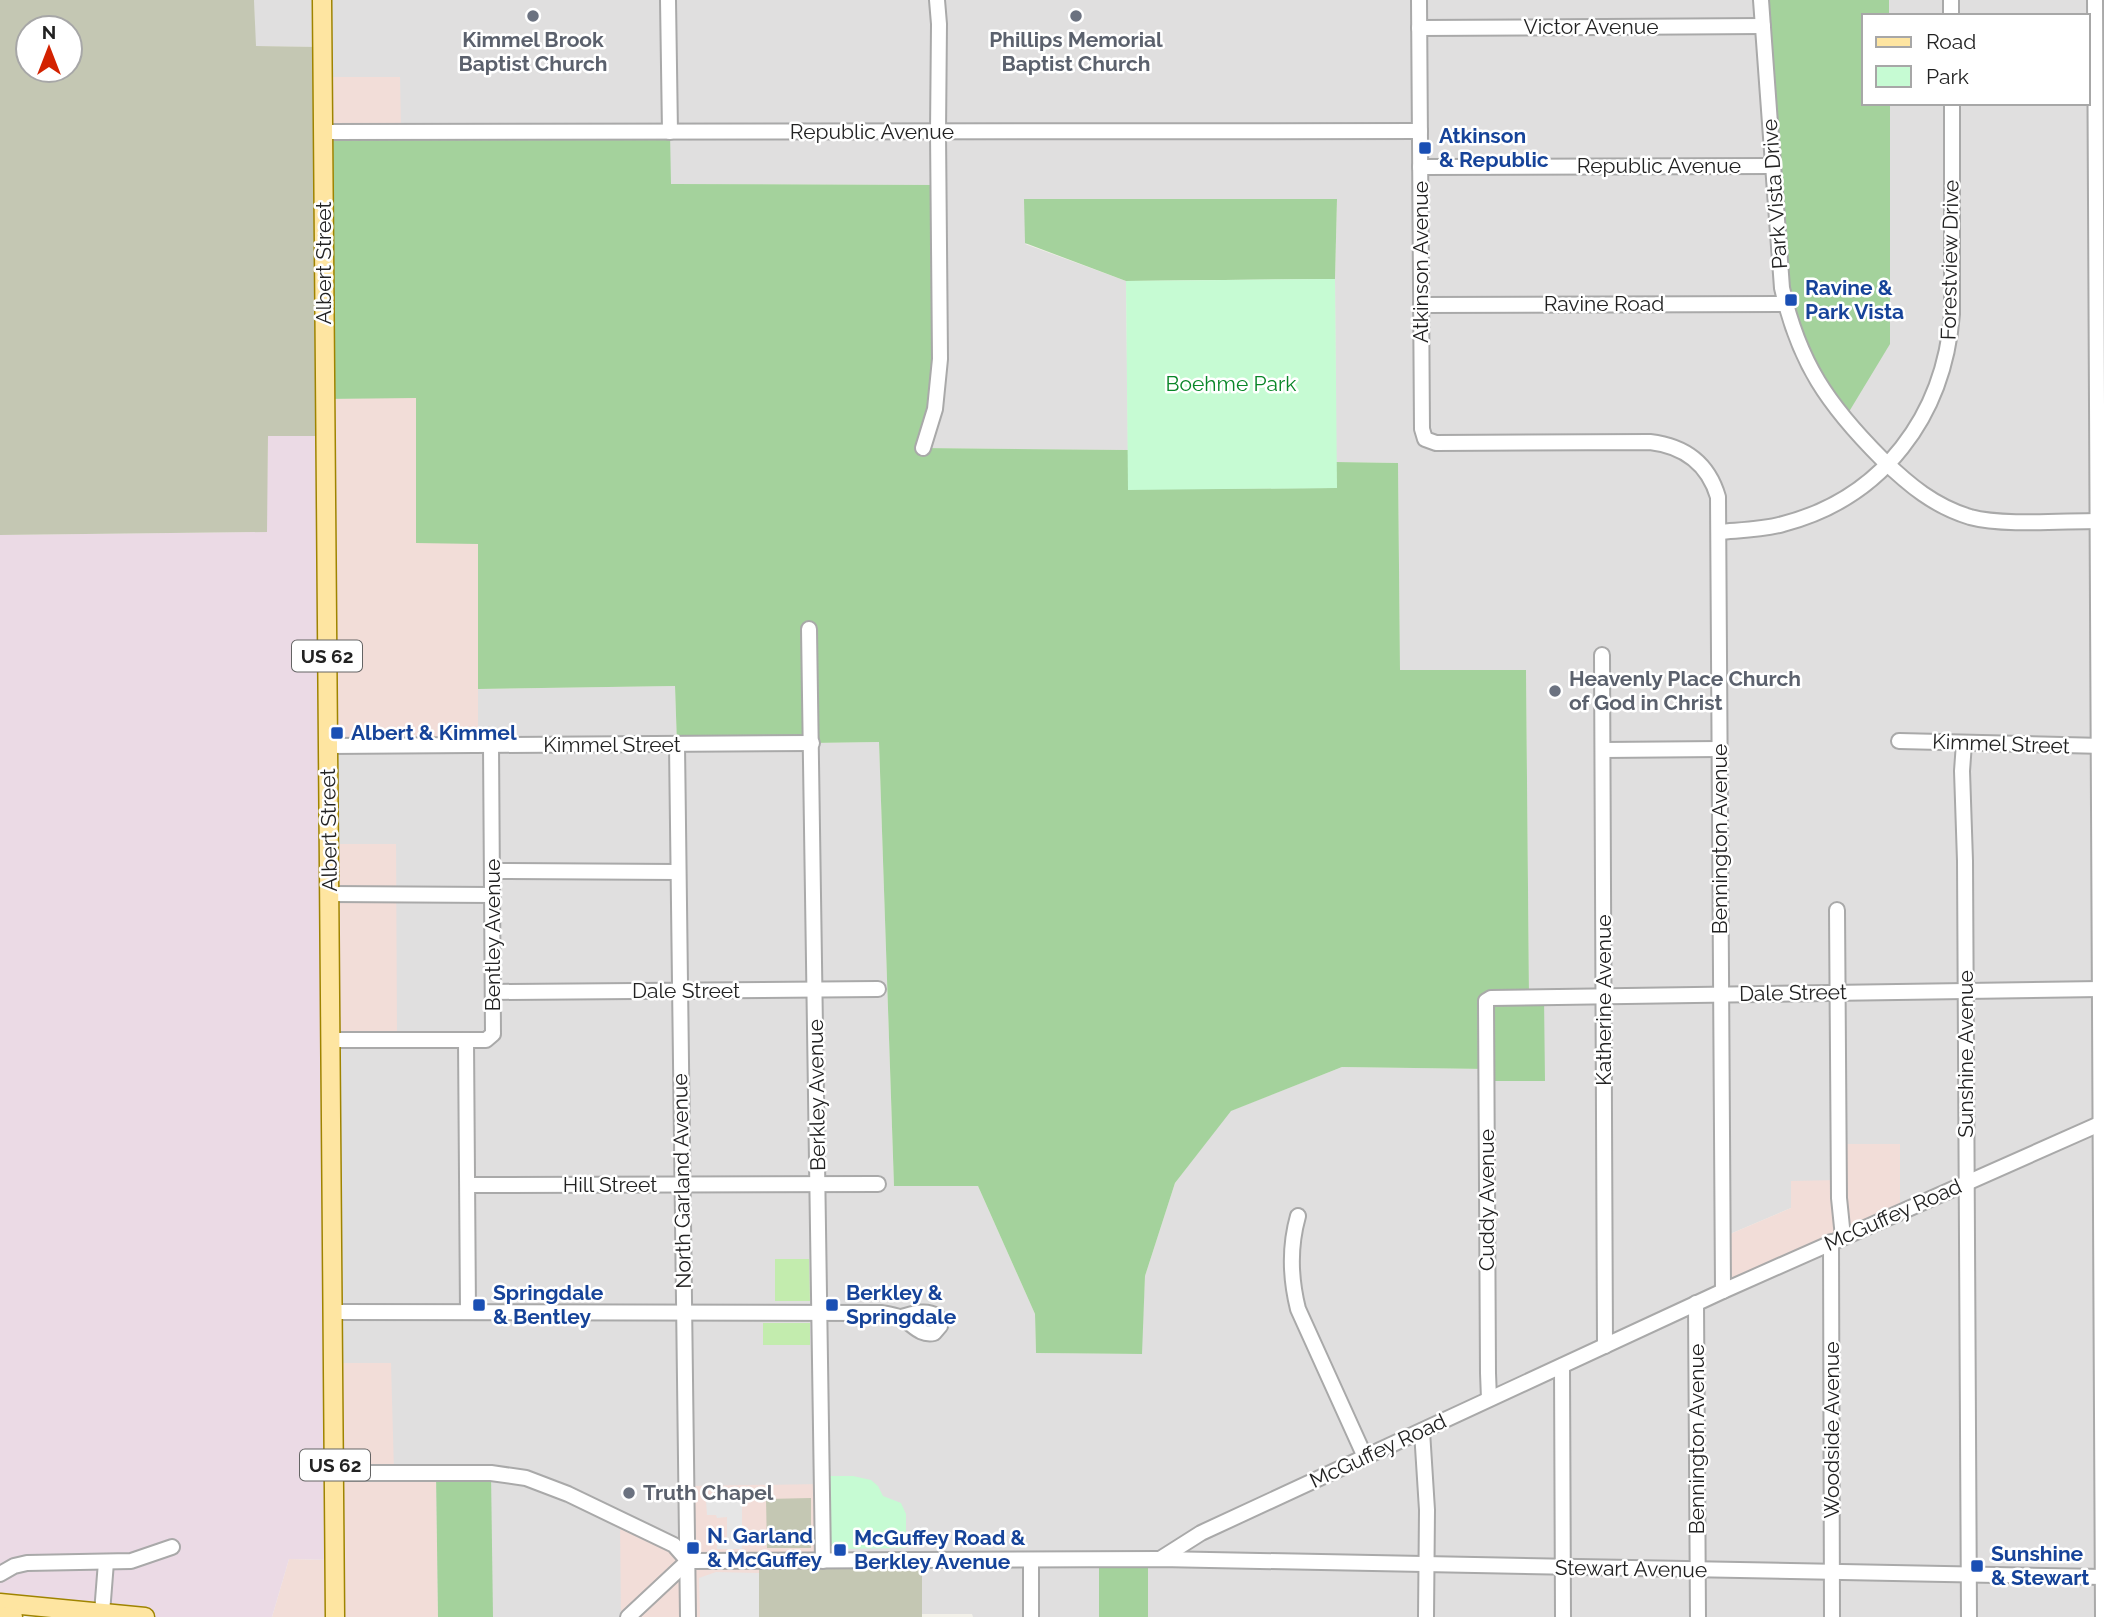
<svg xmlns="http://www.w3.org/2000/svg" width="2104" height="1617" viewBox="0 0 2104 1617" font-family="Raleway,sans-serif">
  <rect width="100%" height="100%" fill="#f2f0e8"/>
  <path fill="#e0dfdf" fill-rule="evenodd" d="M254 0H1761L1890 344V103H2088V16H1889V0H2104V335H2097L2103 1617H1148V1560H1099V1617H973L972 1614H922V1560L688 1561 621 1617H438L436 1473 394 1472 334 1363 331 1040 396 844H329L328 746 478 745V689L675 686 677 745 879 742 894 1186H978L1035 1314 1036 1353 1141 1354 1145 1276 1175 1183 1230 1111 1342 1067 1487 1069 1529 997 1526 670H1400L1398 463 1336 462 1335 279 1337 199 1025 244 1126 281 1128 450 923 448 938 185 670 184V133L401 132 323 77 322 47 255 46ZM1839 1180 1724 1290 1723 1237 1791 1208Z"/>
  <g fill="#f2ddd8">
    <polygon points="323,77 400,77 401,132 323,132"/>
    <polygon points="416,397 416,543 478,543 478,745 328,746 325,399"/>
    <polygon points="329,844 396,844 397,1040 331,1040"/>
    <polygon points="1839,1144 1900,1144 1900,1212 1723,1291 1723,1237 1791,1208 1791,1181 1839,1180"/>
    <polygon points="334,1363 391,1363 394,1472 436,1472 438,1617 272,1617 289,1559 334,1560"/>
    <polygon points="822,1484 823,1560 922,1617 621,1617 620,1519 688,1560 687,1486"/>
  </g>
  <polygon fill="#ebdae5" points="268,436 326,436 335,1560 289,1559 272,1617 145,1617 0,1603 0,535 266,532"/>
  <g fill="#c4c7b3" fill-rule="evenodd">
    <path d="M0 0H254L256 46 323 47 326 436H268L267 532 0 535ZM28 28H70V70H28Z"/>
    <polygon points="811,1498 811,1548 767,1548 766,1499"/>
    <polygon points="922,1560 922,1617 759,1617 759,1561"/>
  </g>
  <g fill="#c3ecae">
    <polygon points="775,1259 809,1259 810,1301 775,1301"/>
    <rect x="763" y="1323" width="47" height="22"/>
  </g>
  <g fill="#a4d29c">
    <polygon points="1761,0 1889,0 1889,16 1864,16 1864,103 1890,103 1890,344 1844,420 1791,324"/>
    <polygon points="323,132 670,132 671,184 938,185 940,359 923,448 1128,450 1128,489 1336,488 1336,462 1398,463 1400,670 1526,670 1529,997 1544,997 1545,1081 1487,1081 1486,1069 1342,1067 1231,1111 1175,1183 1145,1276 1142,1354 1036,1353 1035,1314 978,1186 894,1186 879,742 677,745 675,686 478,689 478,544 416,543 416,398 325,399"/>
    <polygon points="1024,199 1337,199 1335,279 1126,281 1025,243"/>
    <polygon points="436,1472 491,1473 493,1617 438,1617"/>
    <rect x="1099" y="1559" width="49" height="58"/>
  </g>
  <g fill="#c6fbd3">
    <polygon points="1335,279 1337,488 1128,490 1126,281"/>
    <polygon points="830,1476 853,1476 871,1480 878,1486 883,1496 901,1503 906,1514 906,1548 831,1549"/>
  </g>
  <g fill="#e6e6e6">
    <polygon points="706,1500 742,1500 742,1549 717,1549 717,1542 727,1542 727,1517 717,1518 716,1515 707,1515"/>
    <polygon points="716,1572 759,1573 759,1617 700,1617 699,1578"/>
  </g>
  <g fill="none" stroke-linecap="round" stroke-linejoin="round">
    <g stroke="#a9a9a9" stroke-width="18">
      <g id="minor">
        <polyline points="668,0 670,132"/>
        <path d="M1419 0 1422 429 1425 439 1436 443 1650 442C1684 446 1708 463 1718 497L1723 1291"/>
        <path d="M1761 0 1782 288C1799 363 1828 405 1882 459 1909 485 1934 506 1970 517 2003 526 2062 521 2097 521"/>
        <polyline points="1951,0 1951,16"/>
        <polyline points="2095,0 2103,1617"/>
        <polyline points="1419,28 1763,26"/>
        <polyline points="323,132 1420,131"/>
        <polyline points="1420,167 1772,166"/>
        <polyline points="1421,305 1786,304"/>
        <polyline points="923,448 935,409 940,359 938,132 939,24 937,0"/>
        <path d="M1719 532C1740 530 1762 530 1783 524 1883 498 1944 416 1952 314V103"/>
        <polyline points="809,629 823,1561"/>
        <polyline points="1602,655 1605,1346"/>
        <polyline points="1899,741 2104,746"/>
        <polyline points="1964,743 1962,771 1965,861 1969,1617"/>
        <polyline points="677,745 688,1617"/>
        <polyline points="328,746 812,743"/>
        <polyline points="1603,750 1720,749"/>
        <polyline points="492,871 678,872"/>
        <polyline points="330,894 493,895"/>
        <polyline points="1837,910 1839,1198 1843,1237"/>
        <polyline points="493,992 878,989"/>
        <polyline points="331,1040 486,1040 493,1034 491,745"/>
        <polyline points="466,1040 468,1312"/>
        <polyline points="468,1185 878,1184"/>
        <path d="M1298 1216C1289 1248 1290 1277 1298 1309L1365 1457"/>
        <polyline points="1831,1242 1832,1617"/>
        <polyline points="1696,1303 1698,1617"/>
        <path d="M333 1312 882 1313C887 1314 894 1315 899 1317 912 1322 918 1336 934 1333L940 1326 937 1316C925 1309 913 1314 901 1317"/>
        <polyline points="1562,1366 1563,1617"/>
        <polyline points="1489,1399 1488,1373 1486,1001 1491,998 2100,989"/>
        <polyline points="1422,1431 1427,1510 1426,1617"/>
        <polyline points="335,1473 491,1473 526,1478 568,1494 674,1545 688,1561"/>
        <polyline points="1160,1559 1201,1533 1723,1291 2104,1122"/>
        <polyline points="1031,1560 1031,1617"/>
        <polyline points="0,1574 14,1566 27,1563 131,1561 172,1547"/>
        <polyline points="102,1613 106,1562"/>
        <polyline points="628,1617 688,1561 1160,1559 2104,1577"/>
      </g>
    </g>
    <g stroke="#9f8400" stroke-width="21">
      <g id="major">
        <polyline points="322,0 335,1617"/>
        <polyline points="0,1603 145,1617"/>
        <polyline points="0,1616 13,1617"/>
      </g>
    </g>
    <use href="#minor" stroke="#fff" stroke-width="14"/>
    <use href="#major" stroke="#fee5a1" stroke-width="18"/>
  </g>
  <g fill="#6b7280" stroke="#fff" stroke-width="2.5">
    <circle cx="533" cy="16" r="7"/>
    <circle cx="1076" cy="16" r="7"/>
    <circle cx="1555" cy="691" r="7"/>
    <circle cx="629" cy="1493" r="7"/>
  </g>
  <g fill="#1a4fb4" stroke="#fff" stroke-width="2.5">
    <rect x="1418" y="141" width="14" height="14" rx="3.5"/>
    <rect x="1784" y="293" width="14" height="14" rx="3.5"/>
    <rect x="330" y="726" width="14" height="14" rx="3.5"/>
    <rect x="472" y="1298" width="14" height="14" rx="3.5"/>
    <rect x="825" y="1298" width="14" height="14" rx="3.5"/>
    <rect x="686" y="1541" width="14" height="14" rx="3.5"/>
    <rect x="833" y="1543" width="14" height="14" rx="3.5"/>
    <rect x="1970" y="1559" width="14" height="14" rx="3.5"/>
  </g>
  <g text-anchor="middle" stroke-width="5" stroke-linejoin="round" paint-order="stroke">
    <g fill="#fff" stroke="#646464" stroke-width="2">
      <rect x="292" y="640.5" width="70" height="31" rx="5"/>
      <rect x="300" y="1449.5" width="70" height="31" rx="5"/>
    </g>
    <g font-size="19" font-weight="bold" fill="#222">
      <text x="327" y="663">US 62</text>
      <text x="335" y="1472">US 62</text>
    </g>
    <g font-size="21" fill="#222" stroke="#fff">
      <text x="1591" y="34">Victor Avenue</text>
      <text x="872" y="139">Republic Avenue</text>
      <text x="1659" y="173">Republic Avenue</text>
      <text transform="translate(1775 194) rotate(-94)" y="7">Park Vista Drive</text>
      <text transform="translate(1950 260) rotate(-89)" y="7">Forestview Drive</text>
      <text transform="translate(1421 262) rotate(-90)" y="7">Atkinson Avenue</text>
      <text transform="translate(324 263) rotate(-90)" y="7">Albert Street</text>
      <text x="1604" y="311">Ravine Road</text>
      <text transform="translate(2001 744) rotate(2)" y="7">Kimmel Street</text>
      <text x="612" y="752">Kimmel Street</text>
      <text transform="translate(329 830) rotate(-91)" y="7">Albert Street</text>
      <text transform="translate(1720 839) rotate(-90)" y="7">Bennington Avenue</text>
      <text transform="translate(493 935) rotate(-90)" y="7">Bentley Avenue</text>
      <text x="686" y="998">Dale Street</text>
      <text transform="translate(1793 993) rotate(-1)" y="7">Dale Street</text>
      <text transform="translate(1604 1000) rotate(-90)" y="7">Katherine Avenue</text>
      <text transform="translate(1966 1054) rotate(-90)" y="7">Sunshine Avenue</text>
      <text transform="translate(817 1095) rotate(-91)" y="7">Berkley Avenue</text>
      <text transform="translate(682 1181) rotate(-91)" y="7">North Garland Avenue</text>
      <text x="610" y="1192">Hill Street</text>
      <text transform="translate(1487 1200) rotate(-90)" y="7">Cuddy Avenue</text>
      <text transform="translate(1893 1215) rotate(-24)" y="7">McGuffey Road</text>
      <text transform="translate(1832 1430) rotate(-90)" y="7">Woodside Avenue</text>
      <text transform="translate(1697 1439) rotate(-90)" y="7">Bennington Avenue</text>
      <text transform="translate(1378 1451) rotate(-25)" y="7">McGuffey Road</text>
      <text transform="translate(1631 1569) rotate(1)" y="7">Stewart Avenue</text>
    </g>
    <g font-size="21" font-weight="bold" fill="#5b616d" stroke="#fff">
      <text x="533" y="47">Kimmel Brook<tspan x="533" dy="24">Baptist Church</tspan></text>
      <text x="1076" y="47">Phillips Memorial<tspan x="1076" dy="24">Baptist Church</tspan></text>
      <text x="1569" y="686" text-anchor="start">Heavenly Place Church<tspan x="1569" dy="24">of God in Christ</tspan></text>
      <text x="643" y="1500" text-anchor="start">Truth Chapel</text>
    </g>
    <g font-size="21" font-weight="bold" fill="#164399" stroke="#fff" text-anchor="start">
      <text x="1439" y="143">Atkinson<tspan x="1439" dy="24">&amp; Republic</tspan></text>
      <text x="1805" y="295">Ravine &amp;<tspan x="1805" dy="24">Park Vista</tspan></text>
      <text x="351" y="740">Albert &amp; Kimmel</text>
      <text x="493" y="1300">Springdale<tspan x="493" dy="24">&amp; Bentley</tspan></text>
      <text x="846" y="1300">Berkley &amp;<tspan x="846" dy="24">Springdale</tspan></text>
      <text x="707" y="1543">N. Garland<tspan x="707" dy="24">&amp; McGuffey</tspan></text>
      <text x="854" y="1545">McGuffey Road &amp;<tspan x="854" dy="24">Berkley Avenue</tspan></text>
      <text x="1991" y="1561">Sunshine<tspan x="1991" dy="24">&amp; Stewart</tspan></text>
    </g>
    <g font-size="21" fill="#098628" stroke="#fff">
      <text x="1231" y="391">Boehme Park</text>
    </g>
  </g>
  <rect x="1862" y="14" width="228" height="91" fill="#ffffff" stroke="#a7a7a7" stroke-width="2"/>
  <rect x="1876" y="37" width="35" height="10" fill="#fee5a1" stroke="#a7a7a7" stroke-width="2"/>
  <text x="1926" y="49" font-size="21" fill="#222222">Road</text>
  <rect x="1876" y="66" width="35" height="21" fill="#c6fbd3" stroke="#a7a7a7" stroke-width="2"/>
  <text x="1926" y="84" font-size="21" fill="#222222">Park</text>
  <g transform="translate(49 49)"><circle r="33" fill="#ffffff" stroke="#a7a7a7" stroke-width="2"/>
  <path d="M0-5L12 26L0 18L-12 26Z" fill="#d32200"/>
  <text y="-10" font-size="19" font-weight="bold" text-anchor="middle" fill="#222222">N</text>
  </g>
</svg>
